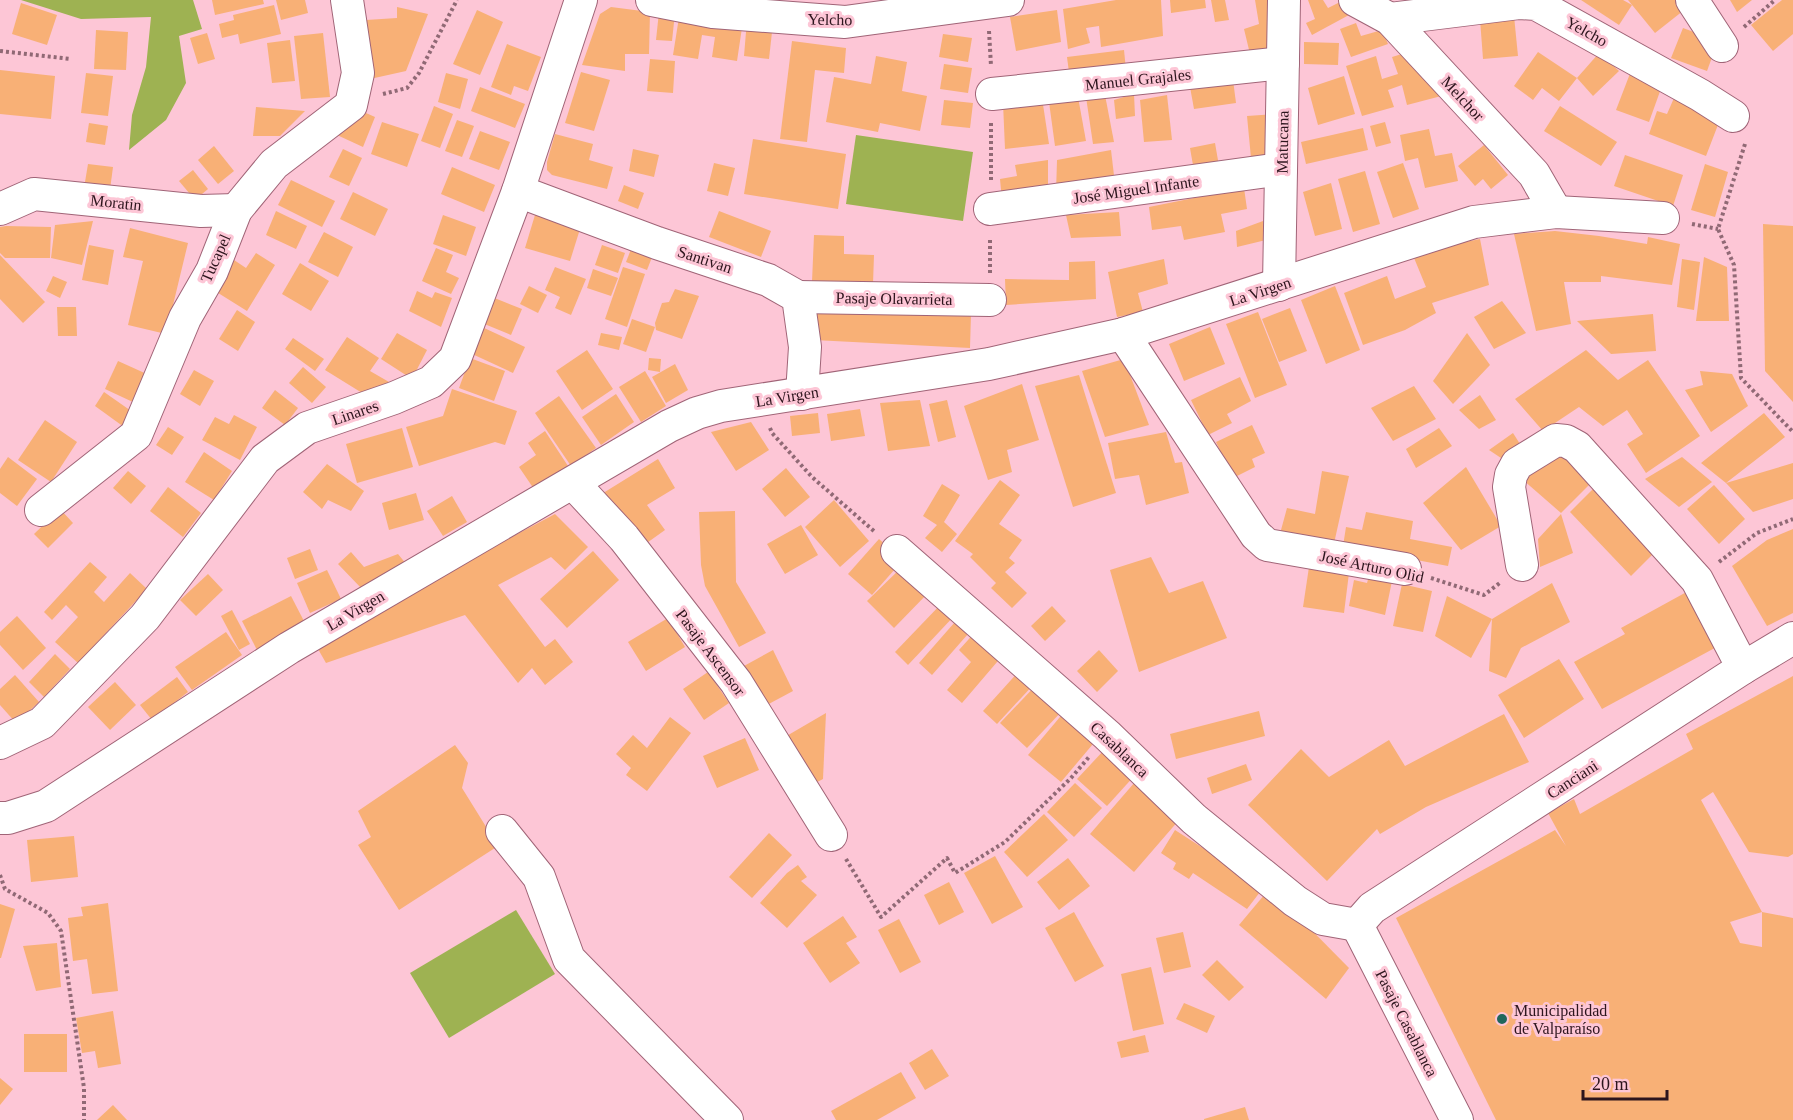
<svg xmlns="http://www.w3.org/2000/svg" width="1793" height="1120" viewBox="0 0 1793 1120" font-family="'Times New Roman',serif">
  <rect width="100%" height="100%" fill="#fdc6d6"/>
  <g fill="#9eb252">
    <polygon points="21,0 193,0 202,29 179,36 186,83 166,120 129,150 132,115 146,67 151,17 81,19"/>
    <polygon points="856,135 973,152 963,221 846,204"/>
    <polygon points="516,910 555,974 449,1038 410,973"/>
  </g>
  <g fill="#f8b076">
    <polygon points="212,0 263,0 264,4 215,15"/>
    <polygon points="276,0 305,0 308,13 281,20"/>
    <polygon points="1116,0 1161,0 1163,36 1101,47 1099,26 1086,28 1090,43 1068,49 1063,9"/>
    <polygon points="1170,0 1205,0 1206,8 1171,13"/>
    <polygon points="1211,0 1225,0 1229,20 1215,22"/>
    <polygon points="1255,0 1272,0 1274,47 1250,54 1244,29 1259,24"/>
    <polygon points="1308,0 1323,0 1328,8 1342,1 1349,15 1312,35 1306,23 1315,19"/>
    <polygon points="1581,0 1623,0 1632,5 1619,25"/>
    <polygon points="1628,0 1690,0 1693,3 1655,33"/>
    <polygon points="1730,0 1752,0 1737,12"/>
    <polygon points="1782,0 1793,0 1793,34 1773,51 1751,25"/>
    <polygon points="21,3 57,15 47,45 12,34"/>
    <polygon points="274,5 281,34 240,44 238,34 222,38 219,24 234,20 233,15"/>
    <polygon points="397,7 428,14 406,71 370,79 371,54 366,20 397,18"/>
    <polygon points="611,7 650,12 649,54 625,54 625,71 582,65 600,14"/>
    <polygon points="477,10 503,22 480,75 453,64"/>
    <polygon points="1057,10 1061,42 1016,51 1010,17"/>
    <polygon points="680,11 743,21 737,61 712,57 715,37 702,35 698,59 673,55"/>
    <polygon points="659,12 675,13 672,41 656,40"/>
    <polygon points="1514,16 1518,56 1483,59 1480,19"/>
    <polygon points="747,20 773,23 769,59 744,56"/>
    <polygon points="1356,23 1361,36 1382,30 1388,44 1351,57 1340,29"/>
    <polygon points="1683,28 1718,41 1707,71 1671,58"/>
    <polygon points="96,30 128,32 126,70 94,69"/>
    <polygon points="207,33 215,59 198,64 190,38"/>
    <polygon points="323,33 330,97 301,99 294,36"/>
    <polygon points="943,34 972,38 968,62 939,57"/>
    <polygon points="290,40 295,81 272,83 267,43"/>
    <polygon points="792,41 846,48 844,73 815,70 807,142 780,139"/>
    <polygon points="1304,42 1339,43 1338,65 1304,64"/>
    <polygon points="507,44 541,57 528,91 514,86 511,95 491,87"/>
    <polygon points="1124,50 1126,70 1070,80 1067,57"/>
    <polygon points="1415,50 1449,94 1407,105 1402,85 1388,90 1394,107 1362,116 1346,66 1376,56 1382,79 1398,74 1392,57"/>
    <polygon points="1538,52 1577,78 1559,101 1542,88 1533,100 1514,86"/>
    <polygon points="1599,53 1619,71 1593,96 1577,78"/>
    <polygon points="876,56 907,62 902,91 927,96 920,131 880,123 878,132 826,122 834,77 871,84"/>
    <polygon points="650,59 675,61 673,93 647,91"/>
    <polygon points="944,64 972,68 968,93 940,89"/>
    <polygon points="0,70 55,76 51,119 0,114"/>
    <polygon points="1631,71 1663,83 1649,122 1616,110"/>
    <polygon points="581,72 610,80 594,131 565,123"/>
    <polygon points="86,73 113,76 108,116 81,113"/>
    <polygon points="446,73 468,79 460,109 438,102"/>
    <polygon points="1344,76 1355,114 1318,125 1308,88"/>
    <polygon points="1233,80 1236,103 1194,109 1190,87"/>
    <polygon points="480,87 525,104 515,128 471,111"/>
    <polygon points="1134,94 1135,116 1116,119 1114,100"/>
    <polygon points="1105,95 1114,142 1093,144 1086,97"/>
    <polygon points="1167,95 1172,140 1144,142 1140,100"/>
    <polygon points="1078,97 1086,141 1055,146 1049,102"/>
    <polygon points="1042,98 1049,144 1005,149 1003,103"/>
    <polygon points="1674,98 1721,117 1706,156 1649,134 1657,111 1667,114"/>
    <polygon points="944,100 973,103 970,128 941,125"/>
    <polygon points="434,106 453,114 440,148 421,141"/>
    <polygon points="1560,106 1617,142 1601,166 1544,131"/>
    <polygon points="256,107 305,111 280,136 253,136"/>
    <polygon points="366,113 375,117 363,147 337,135"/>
    <polygon points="1277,114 1280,156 1251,158 1247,116"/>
    <polygon points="457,120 474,126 462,157 445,151"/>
    <polygon points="382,122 419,134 407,167 371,154"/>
    <polygon points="1385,122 1391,143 1376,147 1370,126"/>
    <polygon points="89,123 108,126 105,145 86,142"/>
    <polygon points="1363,128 1368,150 1306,164 1301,142"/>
    <polygon points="1429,129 1435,156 1452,153 1458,181 1425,188 1418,158 1405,161 1400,135"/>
    <polygon points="480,131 510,142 499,170 469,159"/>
    <polygon points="555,134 593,144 589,160 613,167 607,189 552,175 547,170 547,162"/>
    <polygon points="753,139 846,154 838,209 744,194"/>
    <polygon points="1215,143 1219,166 1194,171 1190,148"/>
    <polygon points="1484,145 1508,175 1491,189 1483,179 1475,186 1458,166"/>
    <polygon points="214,146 234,171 218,184 198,160"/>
    <polygon points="343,149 362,158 349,186 329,177"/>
    <polygon points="633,149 659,155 654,177 629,171"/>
    <polygon points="1111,150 1115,184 1056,192 1057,160"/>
    <polygon points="1625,155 1683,175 1673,206 1614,186"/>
    <polygon points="1048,160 1048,193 1002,200 1000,179 1017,176 1015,165"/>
    <polygon points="714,163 735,168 728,196 707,191"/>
    <polygon points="1403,163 1419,209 1393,218 1377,172"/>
    <polygon points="88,164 113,167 109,197 83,194"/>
    <polygon points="1705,164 1728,172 1715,217 1691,210"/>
    <polygon points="452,167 495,185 484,212 441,194"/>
    <polygon points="193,170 208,189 195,200 179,181"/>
    <polygon points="1365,171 1380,224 1353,232 1338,179"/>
    <polygon points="291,180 335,201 322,227 278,205"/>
    <polygon points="1331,183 1342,229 1315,236 1303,192"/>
    <polygon points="624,185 644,193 638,209 618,201"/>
    <polygon points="1244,188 1247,209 1221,214 1225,232 1184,240 1181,226 1152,230 1149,207"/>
    <polygon points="353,192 388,209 375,236 340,219"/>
    <polygon points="538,205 557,210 554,222 580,229 570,261 525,248"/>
    <polygon points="276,211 307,226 296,249 266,235"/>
    <polygon points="719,211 771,231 761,257 709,237"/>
    <polygon points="1119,212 1121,236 1071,238 1066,215"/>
    <polygon points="443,215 476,227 466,256 433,244"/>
    <polygon points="93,221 82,265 51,258 55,225"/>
    <polygon points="1263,221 1266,240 1237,247 1236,231"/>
    <polygon points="1763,224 1793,226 1793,402 1765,371"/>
    <polygon points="6,226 51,227 50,258 5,258 0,253 0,227"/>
    <polygon points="130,228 188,243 166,334 128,325 143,261 123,257"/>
    <polygon points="1555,231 1599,236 1647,244 1648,237 1680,244 1672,285 1601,276 1601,282 1564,282 1571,324 1536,331 1514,234"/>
    <polygon points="324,232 353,247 338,277 308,262"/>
    <polygon points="814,235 844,236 844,254 874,255 873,284 812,282"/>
    <polygon points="635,239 656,247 647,270 626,262"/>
    <polygon points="1480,239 1489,285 1432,303 1436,313 1405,330 1363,345 1344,293 1387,276 1395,299 1426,287 1412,253"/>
    <polygon points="89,245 114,250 108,285 82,280"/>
    <polygon points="602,245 625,253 618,273 595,265"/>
    <polygon points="436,248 453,255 446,272 459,278 451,294 422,281"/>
    <polygon points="256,253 275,265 247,311 215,291 234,260 246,268"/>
    <polygon points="0,255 45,302 23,323 0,299"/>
    <polygon points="1704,257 1727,267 1729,321 1696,321"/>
    <polygon points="1164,259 1168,284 1138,293 1143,312 1117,317 1108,272"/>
    <polygon points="1682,259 1700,262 1694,310 1677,307"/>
    <polygon points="1095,261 1096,299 1006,305 1005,279 1069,280 1069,262"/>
    <polygon points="300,263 329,281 311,311 282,294"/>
    <polygon points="555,267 586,279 571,315 555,308 560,297 545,290"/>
    <polygon points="623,267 645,274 627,327 605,319"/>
    <polygon points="593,269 618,278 611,296 587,288"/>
    <polygon points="53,276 67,282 60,298 46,291"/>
    <polygon points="529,286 547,295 538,313 520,304"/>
    <polygon points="1335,286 1360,350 1326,364 1301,300"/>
    <polygon points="675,289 699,296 682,339 656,330 655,323 662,303 669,302"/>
    <polygon points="417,291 432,298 435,292 452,298 441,327 409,311"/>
    <polygon points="492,297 522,309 511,335 482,323"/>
    <polygon points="1502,301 1526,333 1494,349 1474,317"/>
    <polygon points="57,307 76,307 77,336 58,336"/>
    <polygon points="816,307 971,314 970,348 814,340"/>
    <polygon points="1290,308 1307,351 1279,362 1262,319"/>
    <polygon points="237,310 255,322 238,351 219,339"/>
    <polygon points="1258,312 1287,385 1255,398 1226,324"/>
    <polygon points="1653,314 1656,351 1611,354 1577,321"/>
    <polygon points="632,319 655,327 646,352 623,344"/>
    <polygon points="482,327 525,347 513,373 470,353"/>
    <polygon points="1210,327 1225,364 1184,381 1169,344"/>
    <polygon points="397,333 427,350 412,379 381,359"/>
    <polygon points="601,333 622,337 619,350 598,345"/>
    <polygon points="1467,333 1490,365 1453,404 1433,381"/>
    <polygon points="347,337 379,358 370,371 396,386 367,396 325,370"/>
    <polygon points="293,338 324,359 315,371 285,349"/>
    <polygon points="587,350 613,389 582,410 556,371"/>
    <polygon points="1586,350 1618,380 1648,360 1700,436 1646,473 1627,444 1643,434 1627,410 1603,426 1579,407 1543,431 1515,399"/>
    <polygon points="470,358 505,371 494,401 459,388"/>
    <polygon points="649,358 661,359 660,372 648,370"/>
    <polygon points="1124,359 1149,425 1105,437 1082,371"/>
    <polygon points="118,361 149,375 135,403 105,389"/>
    <polygon points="675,364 688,390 666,403 652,377"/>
    <polygon points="303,367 326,387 312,403 289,383"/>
    <polygon points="194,370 214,381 200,406 180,394"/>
    <polygon points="645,371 666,406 641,422 619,387"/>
    <polygon points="1700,371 1732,374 1748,406 1711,432 1685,390 1703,385"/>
    <polygon points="1079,375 1116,493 1073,507 1035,386"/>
    <polygon points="1240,377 1251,401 1227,414 1232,423 1208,435 1191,400"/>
    <polygon points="1022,384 1039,440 1007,450 1012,472 988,480 964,406"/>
    <polygon points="1414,386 1436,419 1393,441 1371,408"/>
    <polygon points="452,389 517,411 505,445 495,442 419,466 406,427 443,416"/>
    <polygon points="275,390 298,408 285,425 262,408"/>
    <polygon points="104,392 134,413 124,427 95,406"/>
    <polygon points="616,394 634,422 601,445 582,417"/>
    <polygon points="1480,395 1496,420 1479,429 1459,410"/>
    <polygon points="559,396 596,448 571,466 535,413"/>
    <polygon points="920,400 930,446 888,451 880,403"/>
    <polygon points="947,400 956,437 938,442 929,404"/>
    <polygon points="860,409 865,436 831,441 827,414"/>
    <polygon points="818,413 820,433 792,436 790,416"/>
    <polygon points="1764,413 1785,437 1726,483 1793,463 1793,499 1753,512 1726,483 1701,463"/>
    <polygon points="234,415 257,427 240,460 202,440 215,417 229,424"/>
    <polygon points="45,420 77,442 51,482 18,460"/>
    <polygon points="751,422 769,450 736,471 711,432"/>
    <polygon points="1252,425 1265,453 1252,459 1255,467 1233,478 1216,442"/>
    <polygon points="168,427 184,437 172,455 156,445"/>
    <polygon points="402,428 413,467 357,483 346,444"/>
    <polygon points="1439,428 1452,446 1416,468 1406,449"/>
    <polygon points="545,431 570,469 536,492 519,467 536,455 528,443"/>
    <polygon points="1166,432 1175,463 1182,462 1189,493 1146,505 1139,475 1115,479 1108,443"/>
    <polygon points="1513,433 1520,444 1504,460 1489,450"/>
    <polygon points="1560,447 1591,483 1561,513 1521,478"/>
    <polygon points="204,452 232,471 214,500 185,482"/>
    <polygon points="8,457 37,479 17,506 0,493 0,469"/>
    <polygon points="1682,457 1712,482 1679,507 1645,479"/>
    <polygon points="658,459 675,488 647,505 665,530 637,550 600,495"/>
    <polygon points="327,464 364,491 351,511 328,500 322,509 303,492"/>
    <polygon points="1466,467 1501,526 1461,550 1423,503"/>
    <polygon points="786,468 810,497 785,517 762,489"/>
    <polygon points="128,471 146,486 131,504 113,488"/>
    <polygon points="1322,471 1349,476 1333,548 1278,541 1287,508 1315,514"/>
    <polygon points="1000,480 1020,495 999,524 1022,540 1009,558 1015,563 1005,572 1027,593 1012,608 991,588 996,583 970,557 973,554 955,541"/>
    <polygon points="942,484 960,495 944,522 957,534 942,552 925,538 937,525 923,516"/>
    <polygon points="1714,485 1745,519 1719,544 1687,509"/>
    <polygon points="1596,486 1661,546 1631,576 1570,512"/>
    <polygon points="168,487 201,513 183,537 150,511"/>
    <polygon points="416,493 424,520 389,530 382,503"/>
    <polygon points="452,496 467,522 443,536 427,511"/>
    <polygon points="834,500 869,541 840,567 805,527"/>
    <polygon points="60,509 73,523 48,548 34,534"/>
    <polygon points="735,511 736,582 766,633 739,647 705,586 701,565 699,512"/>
    <polygon points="1366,512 1413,521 1410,539 1452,547 1448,566 1343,546 1346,527 1362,530"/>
    <polygon points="555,514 588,547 565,570 551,557 498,585 545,647 555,639 573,662 545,685 532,668 518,683 465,615 326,663 314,642"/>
    <polygon points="1561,514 1573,553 1540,567 1538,539"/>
    <polygon points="801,525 818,555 785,574 767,544"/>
    <polygon points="1793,529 1793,613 1767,626 1732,566 1767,540"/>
    <polygon points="879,539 903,560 872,595 848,574"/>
    <polygon points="310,549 318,570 295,579 287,558"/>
    <polygon points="593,551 619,580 567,628 540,599"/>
    <polygon points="351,552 364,567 398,554 407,565 362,589 338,564"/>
    <polygon points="1151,557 1169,593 1203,581 1227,638 1139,672 1110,570"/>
    <polygon points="90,562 107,577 94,592 104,602 130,573 147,589 78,663 55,642 78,617 66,605 52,620 44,612"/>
    <polygon points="904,565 930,591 894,628 867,601"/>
    <polygon points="1309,567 1349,573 1344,613 1303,607"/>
    <polygon points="327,570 341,599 310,613 297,583"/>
    <polygon points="208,574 223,590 196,616 180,600"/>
    <polygon points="1369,576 1392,581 1385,615 1349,606 1354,580 1367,583"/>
    <polygon points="1552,583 1570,622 1521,648 1506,678 1489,671 1492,619"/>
    <polygon points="1402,584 1432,591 1423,632 1393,626"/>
    <polygon points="1692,589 1724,643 1602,709 1574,662 1625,634 1621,628"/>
    <polygon points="291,596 306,625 257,650 242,621"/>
    <polygon points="1447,596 1492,619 1471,658 1435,636"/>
    <polygon points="943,602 956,614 908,665 895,652"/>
    <polygon points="1052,606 1066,621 1045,641 1031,626"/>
    <polygon points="232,610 250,644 239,650 221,616"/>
    <polygon points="962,614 975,626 932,675 919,663"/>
    <polygon points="17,616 46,648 23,670 0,645 0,632"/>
    <polygon points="668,618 685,647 646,671 628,642"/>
    <polygon points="977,630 1003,655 962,703 947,690 971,662 959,650"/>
    <polygon points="226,632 242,655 192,690 175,667"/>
    <polygon points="773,650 793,691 765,706 744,666"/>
    <polygon points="1099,650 1118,671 1097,692 1077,671"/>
    <polygon points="55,654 70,669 44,697 29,682"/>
    <polygon points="1559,659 1584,699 1524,738 1498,695"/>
    <polygon points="1020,670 1035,683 997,724 983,711"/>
    <polygon points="708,672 729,703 704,720 683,689"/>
    <polygon points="15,675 39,702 16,723 0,705 0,689"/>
    <polygon points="1793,676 1793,854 1788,857 1749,852 1713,792 1701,800 1762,912 1730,922 1740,943 1762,947 1762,912 1793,918 1793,1120 1496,1120 1396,918 1555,830 1566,846 1548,813 1574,799 1580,814 1693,749 1686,734"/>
    <polygon points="177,677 188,692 152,720 140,705"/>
    <polygon points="115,682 136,705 110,730 88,707"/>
    <polygon points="1038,683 1064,709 1027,748 1000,723"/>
    <polygon points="1065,711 1098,738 1061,782 1028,755"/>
    <polygon points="1259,711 1265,736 1176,759 1170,734"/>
    <polygon points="826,713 823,779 806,788 778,741"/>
    <polygon points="1504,714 1529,762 1426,807 1380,834 1377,829 1327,881 1248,805 1301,749 1329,777 1389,740 1405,766"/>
    <polygon points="670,717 691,733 647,791 626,775 631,768 616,754 633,735 647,748"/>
    <polygon points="745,738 759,770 717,788 703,756"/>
    <polygon points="455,745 468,763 462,788 498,846 399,910 358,845 371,837 358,811"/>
    <polygon points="1106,748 1136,774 1107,806 1077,779"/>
    <polygon points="1246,764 1252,780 1212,794 1207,778"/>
    <polygon points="1135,782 1179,820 1134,872 1090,834"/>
    <polygon points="1075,783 1102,808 1074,837 1047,812"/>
    <polygon points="1044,814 1068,840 1027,877 1004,852"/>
    <polygon points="1175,830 1223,861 1260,892 1247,909 1193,873 1189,879 1173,869 1176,863 1161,853"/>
    <polygon points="769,833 792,855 752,898 729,877"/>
    <polygon points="74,836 78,877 31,882 27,840"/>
    <polygon points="995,856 1023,907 992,924 964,873"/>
    <polygon points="1068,858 1090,886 1059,910 1037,882"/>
    <polygon points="798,865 807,877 801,881 817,895 787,928 760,903 787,873"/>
    <polygon points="949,882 964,912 939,925 924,895"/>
    <polygon points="1270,888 1349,968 1326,999 1239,925"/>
    <polygon points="108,903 118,991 92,994 87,959 73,961 68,918 83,916 81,907"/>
    <polygon points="0,904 15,909 1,958 0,958"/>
    <polygon points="1074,912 1104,966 1075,982 1045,928"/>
    <polygon points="843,916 857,937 846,943 860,963 830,983 803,943"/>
    <polygon points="899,919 921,962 900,973 878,930"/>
    <polygon points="1183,932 1191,967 1164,973 1156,938"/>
    <polygon points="57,943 61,987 36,991 23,946"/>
    <polygon points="1217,960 1244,987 1229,1001 1202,975"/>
    <polygon points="1151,967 1164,1024 1133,1031 1121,974"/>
    <polygon points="1184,1003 1215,1016 1207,1033 1176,1019"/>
    <polygon points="113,1011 121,1064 98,1068 95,1051 82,1053 76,1018"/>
    <rect x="24" y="1034" width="43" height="38"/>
    <polygon points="1145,1035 1149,1052 1121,1058 1117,1042"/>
    <polygon points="932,1049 949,1076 925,1090 909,1063"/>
    <polygon points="901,1072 916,1098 877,1120 836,1120 831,1111"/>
    <polygon points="0,1078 13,1089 0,1105"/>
    <polygon points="113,1105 127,1120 97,1120"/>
    <polygon points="1245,1107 1249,1120 1204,1120 1204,1119"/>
  </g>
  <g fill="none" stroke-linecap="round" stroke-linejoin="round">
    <g stroke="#a06477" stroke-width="34">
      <g id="minor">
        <polyline points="652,0 713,12 845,22 1008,0"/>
        <polyline points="1355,0 1390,19 1534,174 1556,212"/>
        <polyline points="1692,0 1722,46"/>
        <polyline points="1390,19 1519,3 1536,4 1700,95 1733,116"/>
        <polyline points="992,94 1283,63"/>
        <polyline points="518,191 657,243 768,280 798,297 805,347 802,394"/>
        <polyline points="0,209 34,194 201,211 236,210"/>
        <polyline points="990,209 1281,169"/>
        <polyline points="1279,285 1284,0"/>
        <polyline points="798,297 990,300"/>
        <polyline points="1123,334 1256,535 1267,545 1405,569"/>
        <polyline points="573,483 624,538 736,682 831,835"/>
        <polyline points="41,510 136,435 185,318 212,271 236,210 274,164 351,105 358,73 347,0"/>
        <polyline points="897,551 1107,735 1194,819 1295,901 1323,919 1357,925"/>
        <polyline points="1522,565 1509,487 1511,475 1517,464 1556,440 1566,441 1577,447 1697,580 1743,668"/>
        <polyline points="0,743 42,723 145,617 265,459 307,428 394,398 431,382 455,359 518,191 581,0"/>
        <polyline points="0,818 8,818 46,806 289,648 669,426 697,413 721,406 989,364 1123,334 1474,222 1556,212 1663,218"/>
        <polyline points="502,831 539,877 569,959 727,1120"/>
        <polyline points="1357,925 1372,908 1743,668 1793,638"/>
        <polyline points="1357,925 1457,1120"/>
      </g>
    </g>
    <g stroke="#906975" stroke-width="4" stroke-dasharray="3 3" stroke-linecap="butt">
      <polyline points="1744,27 1775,0"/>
      <polyline points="989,31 991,66"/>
      <polyline points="0,51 71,59"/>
      <polyline points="383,94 407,88 419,73 457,0"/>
      <polyline points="1745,144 1718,229 1734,265 1741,378 1793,432"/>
      <polyline points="991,180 991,121"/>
      <polyline points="1692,224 1718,229"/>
      <polyline points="990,273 990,238"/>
      <polyline points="770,428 772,433 812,477 875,532"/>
      <polyline points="1719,562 1757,533 1793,519"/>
      <polyline points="1431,578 1484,595 1501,582"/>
      <polyline points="846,859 881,917 947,858 955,873 1005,842 1071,778 1089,757"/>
      <polyline points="0,875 5,889 48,913 61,931 84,1088 84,1120"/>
    </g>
    <use href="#minor" stroke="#fff" stroke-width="32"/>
  </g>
  <circle fill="#20675b" stroke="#fdc6d6" stroke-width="2" cx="1502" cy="1019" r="6"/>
  <g text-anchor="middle" stroke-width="6" stroke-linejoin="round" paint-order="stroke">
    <g font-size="16" fill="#2d151d" stroke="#fdc6d6">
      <text transform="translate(830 19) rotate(1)" y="6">Yelcho</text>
      <text transform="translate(1587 31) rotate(29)" y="6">Yelcho</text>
      <text transform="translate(1138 79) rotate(-6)" y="6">Manuel Grajales</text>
      <text transform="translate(1463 98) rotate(47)" y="6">Melchor</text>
      <text transform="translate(1282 142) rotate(-89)" y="6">Matucana</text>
      <text transform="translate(1136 189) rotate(-8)" y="6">José Miguel Infante</text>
      <text transform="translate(116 202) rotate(6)" y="6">Moratin</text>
      <text transform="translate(215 258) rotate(-66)" y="6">Tucapel</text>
      <text transform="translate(705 259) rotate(18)" y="6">Santivan</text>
      <text transform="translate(1260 291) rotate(-18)" y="6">La Virgen</text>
      <text transform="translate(894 298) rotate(1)" y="6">Pasaje Olavarrieta</text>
      <text transform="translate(787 396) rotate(-9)" y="6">La Virgen</text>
      <text transform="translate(355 412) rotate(-19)" y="6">Linares</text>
      <text transform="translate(1372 566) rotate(12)" y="6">José Arturo Olid</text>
      <text transform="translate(355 610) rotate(-30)" y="6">La Virgen</text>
      <text transform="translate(711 652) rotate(53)" y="6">Pasaje Ascensor</text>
      <text transform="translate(1120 749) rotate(43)" y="6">Casablanca</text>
      <text transform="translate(1572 779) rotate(-33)" y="6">Canciani</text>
      <text transform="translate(1407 1023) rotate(63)" y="6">Pasaje Casablanca</text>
    </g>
    <g font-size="16" fill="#2d151d" stroke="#fdc6d6" text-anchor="start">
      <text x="1514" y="1016">Municipalidad<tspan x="1514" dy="18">de Valparaíso</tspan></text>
    </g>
  </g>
  <path d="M1583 1090v9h84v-9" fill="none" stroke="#2d151d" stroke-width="3"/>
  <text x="1592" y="1090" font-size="18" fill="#2d151d" stroke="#fdc6d6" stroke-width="4.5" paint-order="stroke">20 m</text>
</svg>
